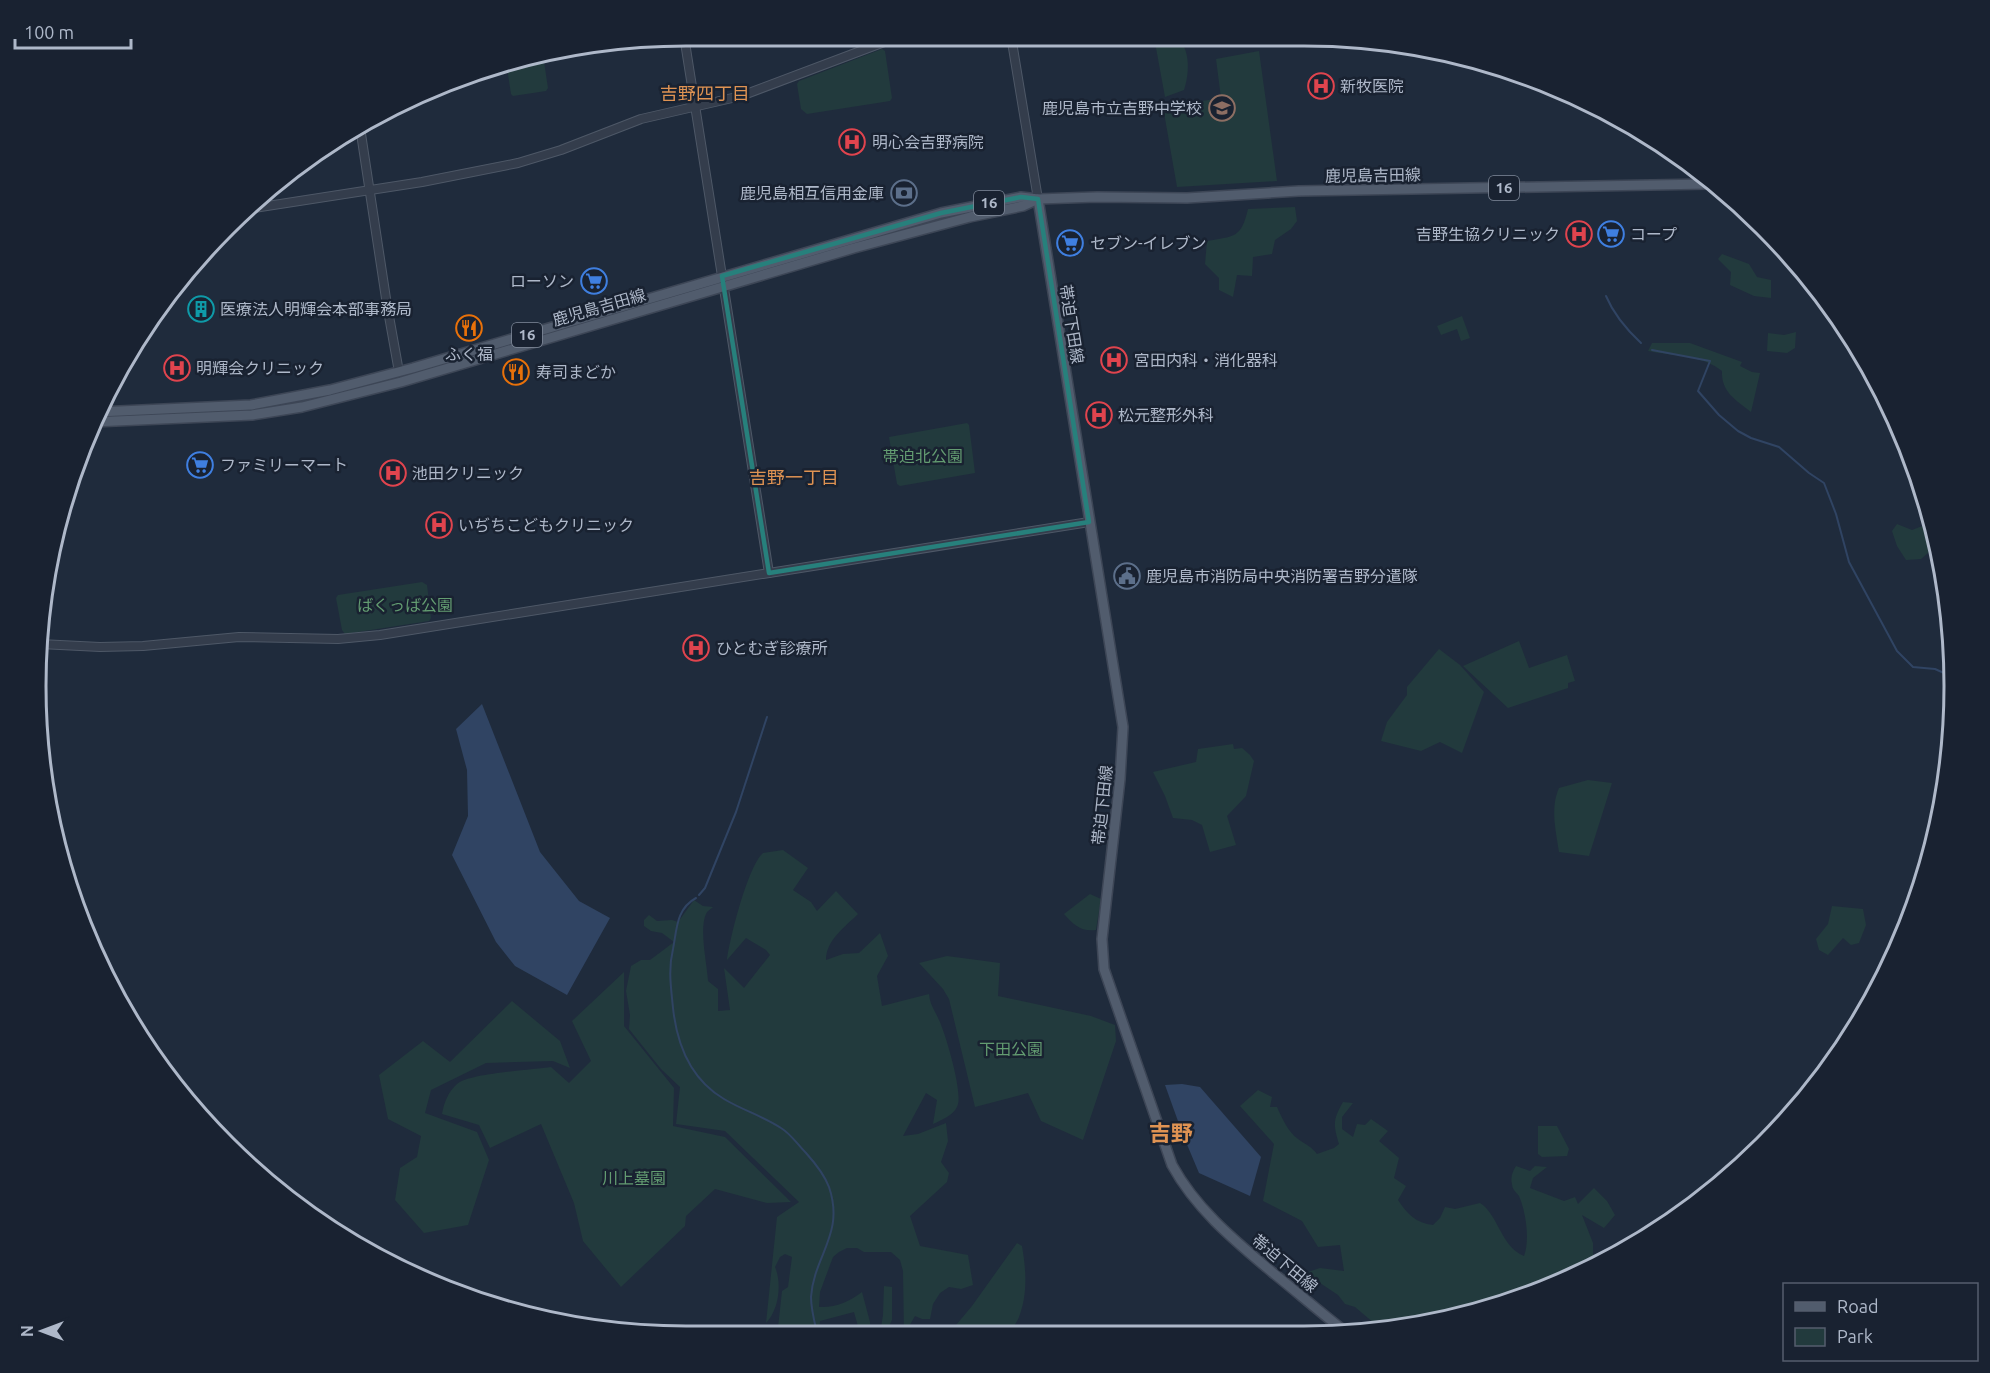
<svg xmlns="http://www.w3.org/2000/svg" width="1990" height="1373" viewBox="0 0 1990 1373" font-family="Ubuntu,'Noto Sans JP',sans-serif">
  <rect width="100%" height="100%" fill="#1f2b3c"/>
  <g fill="#223a3d">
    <path d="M1169 36C1170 36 1178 40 1179 40 1191 51 1189 76 1184 90L1165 97 1154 37Z"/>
    <polygon points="882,49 885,51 892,98 890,101 807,114 801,109 797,84 799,81"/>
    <polygon points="1259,51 1277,181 1177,187 1163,107 1221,98 1216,59"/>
    <polygon points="543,55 548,88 546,91 513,96 511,94 506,62 518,58"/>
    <path d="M1295 207 1297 221 1291 229 1275 240 1272 254 1253 257 1252 276 1237 275 1233 297 1219 290V278L1205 264 1207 241C1234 236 1241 239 1248 209Z"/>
    <polygon points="1722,254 1749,264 1757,277 1771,280 1771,298 1754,296 1730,285 1731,272 1718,259"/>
    <polygon points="1462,316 1470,338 1461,341 1457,329 1441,335 1437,326"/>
    <polygon points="1796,332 1795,348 1787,353 1767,351 1768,333 1784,335"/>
    <path d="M1652 343H1690L1742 362 1740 366 1752 372 1760 373 1751 412C1736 400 1721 392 1722 371 1703 355 1671 356 1648 351Z"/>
    <polygon points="967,423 969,425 975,473 900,486 897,484 889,437"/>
    <polygon points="1930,523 1937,545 1921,559 1906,560 1897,546 1892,531 1897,524 1912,530"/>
    <polygon points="422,582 427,585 431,618 429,621 345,634 342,630 336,598 338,595"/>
    <polygon points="1519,641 1529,668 1567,655 1575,681 1568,683 1568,688 1508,708 1463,666"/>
    <polygon points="1439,649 1460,665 1484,692 1462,753 1440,742 1421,751 1381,741 1387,722 1407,695 1407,687"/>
    <polygon points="1233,744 1234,749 1242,748 1250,755 1254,761 1246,796 1227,816 1236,845 1210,852 1202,825 1192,820 1173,818 1165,796 1153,772 1196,762 1198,749"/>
    <path d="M1588 780 1612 783 1589 856 1559 852C1556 831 1550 808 1559 788Z"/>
    <path d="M783 850 808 868 793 890 811 902 817 911 836 891 858 914C845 927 826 940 826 960L843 954 859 953 880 933 888 956 877 976 882 1006 929 994C930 1005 935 1011 939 1020 946 1035 962 1090 958 1104 956 1114 942 1120 933 1124L937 1100 926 1093 903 1136 918 1134 946 1123 948 1141 941 1162 949 1173 947 1182 910 1216 920 1246 968 1255 973 1285 961 1289 949 1287 940 1293 933 1304 930 1319H922L915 1316 904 1335 903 1271 900 1260 891 1252H864L857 1248H847L839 1252 833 1257 820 1292 819 1307C835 1308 849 1302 862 1292L870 1322 871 1337H861L854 1312 820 1321 819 1337H777L782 1291 788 1287 792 1257 785 1254 780 1257 775 1267C782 1283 779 1310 766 1323L777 1217 799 1202 725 1131 676 1124 680 1087 661 1069 629 1029 630 1015 626 991 631 966 641 960H650L674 942 662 933 651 931 644 926V920L649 915 657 921 672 920 678 922 694 900 703 906 713 907C711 909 707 911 706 914 699 929 707 964 708 981L718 989V1011L730 1010 724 968 744 988 770 955 766 950 746 938 727 960C730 937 748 866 763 853Z"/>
    <path d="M1090 894 1101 899 1096 930C1081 932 1074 925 1064 914Z"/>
    <polygon points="1832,906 1863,909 1866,925 1859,943 1851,945 1843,938 1828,955 1819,950 1816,939 1828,924"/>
    <polygon points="947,956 1000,963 998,996 1091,1016 1115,1025 1116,1041 1083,1140 1041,1121 1028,1093 975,1107 949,999 943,989 919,963"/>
    <path d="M624 972V1026L674 1088 673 1126 725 1137 791 1202 767 1203 715 1189 686 1216 685 1226 621 1287 583 1241 574 1203 541 1124 490 1148 479 1125 442 1114C444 1103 448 1092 457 1084 469 1073 532 1070 551 1067L569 1083 591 1061 572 1021Z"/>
    <polygon points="512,1001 560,1041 570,1068 553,1061 486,1063 431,1090 425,1113 477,1132 489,1160 468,1225 424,1233 395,1200 400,1168 417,1157 421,1136 388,1119 379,1075 423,1041 450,1062"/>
    <path d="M1258 1090 1272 1097 1270 1107H1277C1282 1118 1288 1132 1298 1139 1306 1145 1311 1146 1317 1154L1334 1148 1339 1144C1333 1124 1333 1120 1343 1102L1353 1103 1342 1117V1129L1353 1137 1357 1124 1365 1125 1371 1119 1388 1131 1379 1141 1399 1158 1394 1178 1406 1186 1398 1200C1407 1214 1416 1223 1433 1225L1440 1218 1445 1207 1455 1209 1480 1203C1498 1214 1501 1247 1524 1256 1530 1240 1526 1212 1519 1196 1516 1192 1512 1189 1512 1184 1510 1177 1513 1171 1516 1166L1530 1171 1535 1166 1547 1167 1533 1178 1530 1188 1564 1201 1575 1197 1578 1204 1594 1188 1607 1201 1615 1215 1604 1228 1582 1215 1593 1243V1254L1603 1263 1592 1270 1430 1325 1381 1329 1355 1307 1345 1304 1338 1295 1305 1273 1320 1268 1344 1271 1340 1245 1318 1247 1302 1221 1263 1201 1274 1144 1240 1106Z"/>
    <polygon points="1538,1126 1557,1126 1569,1149 1567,1156 1542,1157 1538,1154"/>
    <path d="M1017 1243 1022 1246C1026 1269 1028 1294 1019 1317 1016 1324 1011 1330 1007 1337H946L972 1306Z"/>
    <polygon points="884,1286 892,1287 892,1320 886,1332 886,1337 874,1337 880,1334 883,1315"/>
  </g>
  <g fill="#304463">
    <polygon points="482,704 540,852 579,901 610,918 567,995 515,966 496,942 452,855 468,816 467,770 456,729"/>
    <polygon points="1182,1084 1200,1087 1261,1157 1250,1196 1199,1173 1183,1135 1165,1085"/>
  </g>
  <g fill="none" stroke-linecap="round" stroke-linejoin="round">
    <g stroke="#304463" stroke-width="2">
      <path d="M1606 296C1614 315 1626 329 1641 343"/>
      <polyline points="1652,350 1710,361 1698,391 1719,415 1738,431 1751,438 1779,447 1809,473 1824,483 1836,514 1849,562 1897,651 1913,667 1935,669 1953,677"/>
      <polyline points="699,895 705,888 736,812 767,717"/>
      <path d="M696 898C676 909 677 929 673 949 668 970 671 987 673 1008 677 1045 690 1079 724 1099 742 1110 763 1116 781 1128 791 1134 798 1145 806 1153 815 1163 824 1174 829 1187 845 1234 814 1255 811 1297 811 1310 815 1324 818 1337"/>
    </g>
    <g stroke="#4e5867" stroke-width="10">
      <g id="minor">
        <polyline points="684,36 769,573"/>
        <polyline points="1011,36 1038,199"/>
        <polyline points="360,127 387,305 399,372"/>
        <polyline points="254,208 422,182 518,163 561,150 641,119 741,96 887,41 918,36"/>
        <polyline points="40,644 100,647 143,646 239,637 338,639 380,635 1089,522"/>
      </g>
    </g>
    <g stroke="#3d4656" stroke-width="12">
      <g id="major">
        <path d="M1038 199 1123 727 1120 779 1102 939 1104 969 1172 1165C1196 1209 1234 1240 1272 1272 1297 1292 1321 1313 1347 1333"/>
        <polyline points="98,412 251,405 330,390 413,368 941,213 1021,197 1038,199 1097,197 1187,198 1299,191 1708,184"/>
        <polyline points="93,422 252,415 302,407 401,382 854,248 970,217 1023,206 1036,200"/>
      </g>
    </g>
    <use href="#minor" stroke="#343d4c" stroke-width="8"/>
    <use href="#major" stroke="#515c6d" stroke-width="9"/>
  </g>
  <path fill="none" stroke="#27807c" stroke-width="4.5" stroke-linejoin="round" d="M1021 197 1038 199 1089 522 769 573 722 276 941 213Z"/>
  <defs>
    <g id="hospital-ring" transform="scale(1.35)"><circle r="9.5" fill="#192231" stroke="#e0444e" stroke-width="1.5"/><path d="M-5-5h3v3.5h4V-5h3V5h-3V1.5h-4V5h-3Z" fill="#e0444e"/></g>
    <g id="school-ring" transform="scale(1.35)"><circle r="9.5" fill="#192231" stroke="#8d6e63" stroke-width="1.5"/><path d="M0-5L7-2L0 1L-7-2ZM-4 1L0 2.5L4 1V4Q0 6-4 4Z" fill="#8d6e63"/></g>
    <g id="bank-ring" transform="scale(1.35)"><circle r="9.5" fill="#192231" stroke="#5c6f8a" stroke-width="1.5"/><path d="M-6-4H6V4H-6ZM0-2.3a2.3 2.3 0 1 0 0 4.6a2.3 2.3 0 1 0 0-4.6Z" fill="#5c6f8a"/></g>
    <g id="supermarket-ring" transform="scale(1.35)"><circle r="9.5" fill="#192231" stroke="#3f7fe0" stroke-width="1.5"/><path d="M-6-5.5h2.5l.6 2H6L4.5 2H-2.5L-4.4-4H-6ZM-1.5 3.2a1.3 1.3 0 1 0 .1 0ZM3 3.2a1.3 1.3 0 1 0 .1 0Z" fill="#3f7fe0"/></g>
    <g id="building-ring" transform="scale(1.35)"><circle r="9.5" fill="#192231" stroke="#0f9aa8" stroke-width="1.5"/><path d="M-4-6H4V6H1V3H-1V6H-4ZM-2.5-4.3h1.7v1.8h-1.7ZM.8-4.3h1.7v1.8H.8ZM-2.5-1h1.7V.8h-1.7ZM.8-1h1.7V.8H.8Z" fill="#0f9aa8"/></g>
    <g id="restaurant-ring" transform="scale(1.35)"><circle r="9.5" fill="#192231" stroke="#e8710a" stroke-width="1.5"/><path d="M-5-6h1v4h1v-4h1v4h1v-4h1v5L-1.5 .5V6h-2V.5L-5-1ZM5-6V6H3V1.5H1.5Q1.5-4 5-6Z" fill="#e8710a"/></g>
    <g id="civic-ring" transform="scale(1.35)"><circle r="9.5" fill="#192231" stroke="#5c6f8a" stroke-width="1.5"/><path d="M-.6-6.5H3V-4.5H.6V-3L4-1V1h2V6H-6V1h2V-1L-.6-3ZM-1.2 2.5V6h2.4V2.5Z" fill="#5c6f8a"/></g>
  </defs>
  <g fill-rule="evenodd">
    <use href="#hospital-ring" x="1321" y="86"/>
    <use href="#school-ring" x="1222" y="108"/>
    <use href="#hospital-ring" x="852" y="142"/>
    <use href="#bank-ring" x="904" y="193"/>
    <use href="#hospital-ring" x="1579" y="234"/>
    <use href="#supermarket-ring" x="1611" y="234"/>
    <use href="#supermarket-ring" x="1070" y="243"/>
    <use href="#supermarket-ring" x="594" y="281"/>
    <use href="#building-ring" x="201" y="309"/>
    <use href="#restaurant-ring" x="469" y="328"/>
    <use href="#hospital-ring" x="1114" y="360"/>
    <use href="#hospital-ring" x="177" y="368"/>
    <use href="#restaurant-ring" x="516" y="372"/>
    <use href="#hospital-ring" x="1099" y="415"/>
    <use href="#supermarket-ring" x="200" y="465"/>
    <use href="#hospital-ring" x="393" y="473"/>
    <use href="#hospital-ring" x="439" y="525"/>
    <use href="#civic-ring" x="1127" y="576"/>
    <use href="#hospital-ring" x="696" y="648"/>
  </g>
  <g text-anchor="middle" stroke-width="5" stroke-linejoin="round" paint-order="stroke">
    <g fill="#192231" stroke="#818b9b" stroke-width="1.5">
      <rect x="1489" y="176" width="30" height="24" rx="4.5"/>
      <rect x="974" y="191" width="30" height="24" rx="4.5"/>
      <rect x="512" y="323" width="30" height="24" rx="4.5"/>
    </g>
    <g font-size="15" font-weight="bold" fill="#aeb8c9">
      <text x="1504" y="193">16</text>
      <text x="989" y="208">16</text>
      <text x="527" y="340">16</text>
    </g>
    <g font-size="16" fill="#aeb8c9" stroke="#192231" text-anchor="start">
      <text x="1340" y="92">新牧医院</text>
      <text x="1202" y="114" text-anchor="end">鹿児島市立吉野中学校</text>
      <text x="872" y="148">明心会吉野病院</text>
      <text x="884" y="199" text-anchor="end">鹿児島相互信用金庫</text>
      <text x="1560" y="240" text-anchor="end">吉野生協クリニック</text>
      <text x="1630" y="240">コープ</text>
      <text x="1090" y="249">セブン-イレブン</text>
      <text x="574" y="287" text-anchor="end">ローソン</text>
      <text x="220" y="315">医療法人明輝会本部事務局</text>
      <text x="469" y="360" text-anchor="middle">ふく福</text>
      <text x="1134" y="366">宮田内科・消化器科</text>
      <text x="196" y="374">明輝会クリニック</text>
      <text x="536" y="378">寿司まどか</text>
      <text x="1118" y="421">松元整形外科</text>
      <text x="220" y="471">ファミリーマート</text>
      <text x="412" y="479">池田クリニック</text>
      <text x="458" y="531">いぢちこどもクリニック</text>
      <text x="1146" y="582">鹿児島市消防局中央消防署吉野分遣隊</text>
      <text x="716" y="654">ひとむぎ診療所</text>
    </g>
    <g font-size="16" fill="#aeb8c9" stroke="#192231">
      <text transform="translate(1373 175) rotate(-1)" y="6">鹿児島吉田線</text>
      <text transform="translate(599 307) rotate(-16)" y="6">鹿児島吉田線</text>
      <text transform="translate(1072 324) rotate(81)" y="6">帯迫下田線</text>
      <text transform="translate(1102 805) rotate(-84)" y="6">帯迫下田線</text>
      <text transform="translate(1285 1263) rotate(40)" y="6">帯迫下田線</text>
    </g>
    <g font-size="16" fill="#639c71" stroke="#192231">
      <text x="923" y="462">帯迫北公園</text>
      <text x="405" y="611">ばくっば公園</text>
      <text x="1011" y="1055">下田公園</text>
      <text x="634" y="1184">川上墓園</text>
    </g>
    <g font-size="18" fill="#df9353" stroke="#192231">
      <text x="705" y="100">吉野四丁目</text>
      <text x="794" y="484">吉野一丁目</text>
    </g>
    <g font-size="22" font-weight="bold" fill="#df9353" stroke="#192231">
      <text x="1171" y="1141">吉野</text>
    </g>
  </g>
  <path d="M0 0H1990V1373H0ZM686 46H1304A640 640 0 0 1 1944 686V686A640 640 0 0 1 1304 1326H686A640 640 0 0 1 46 686V686A640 640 0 0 1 686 46Z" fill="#192231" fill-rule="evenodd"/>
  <path fill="none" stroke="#aeb8c9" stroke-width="3" d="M686 46H1304A640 640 0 0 1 1944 686V686A640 640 0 0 1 1304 1326H686A640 640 0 0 1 46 686V686A640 640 0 0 1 686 46Z"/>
  <rect x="1783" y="1283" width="195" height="78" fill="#192231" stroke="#555e6e" stroke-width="1.5"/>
  <rect x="1795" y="1302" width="30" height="9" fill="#515c6d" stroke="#555e6e" stroke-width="1.5"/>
  <text x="1837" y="1313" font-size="18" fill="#aeb8c9">Road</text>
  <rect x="1795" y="1328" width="30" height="18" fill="#223a3d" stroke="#555e6e" stroke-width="1.5"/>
  <text x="1837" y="1343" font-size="18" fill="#aeb8c9">Park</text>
  <g transform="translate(42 1331) rotate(270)" stroke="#192231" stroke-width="4.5" paint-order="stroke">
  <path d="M0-4.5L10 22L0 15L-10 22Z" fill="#aeb8c9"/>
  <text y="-9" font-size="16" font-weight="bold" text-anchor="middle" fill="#aeb8c9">N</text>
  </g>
  <path d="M15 39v9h116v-9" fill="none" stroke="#aeb8c9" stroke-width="3"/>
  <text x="24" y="39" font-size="18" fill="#aeb8c9" stroke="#192231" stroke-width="4.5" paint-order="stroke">100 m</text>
</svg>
